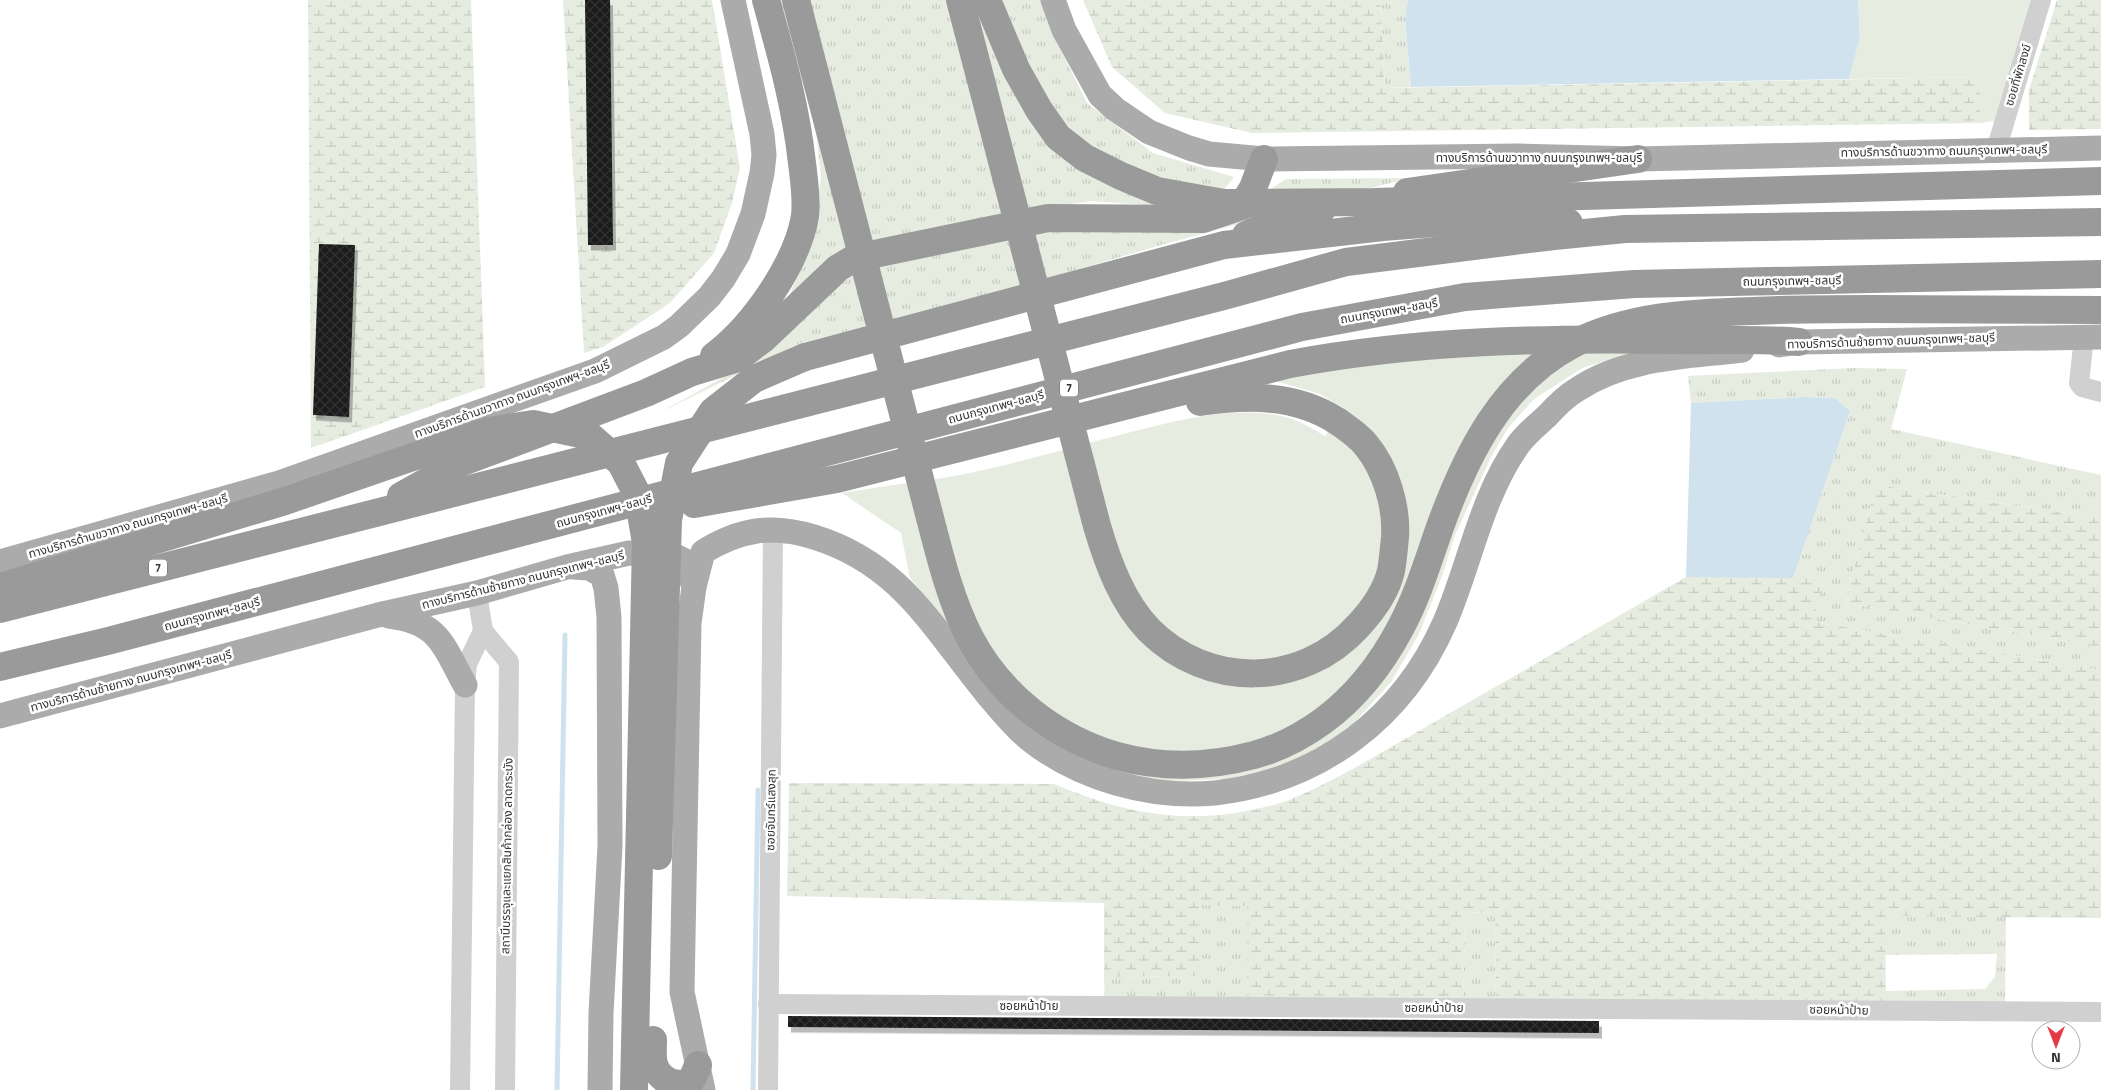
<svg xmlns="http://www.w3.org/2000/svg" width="2101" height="1090" viewBox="0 0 2101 1090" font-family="'Titillium Web','Noto Sans Thai',sans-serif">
  <defs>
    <pattern id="grass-tufts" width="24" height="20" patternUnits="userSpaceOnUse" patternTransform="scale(1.25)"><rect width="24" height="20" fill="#e6ecdf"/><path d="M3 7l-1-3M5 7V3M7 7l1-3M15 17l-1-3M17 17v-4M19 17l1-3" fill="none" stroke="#c6cbc0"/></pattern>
    <pattern id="wetland-marsh" width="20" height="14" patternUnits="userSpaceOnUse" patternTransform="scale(1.25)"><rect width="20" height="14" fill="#e6ecdf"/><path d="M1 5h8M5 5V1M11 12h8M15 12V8" fill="none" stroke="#c6cbc0"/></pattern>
    <pattern id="building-cross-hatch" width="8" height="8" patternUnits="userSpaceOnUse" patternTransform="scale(1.25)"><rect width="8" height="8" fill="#1a1a1a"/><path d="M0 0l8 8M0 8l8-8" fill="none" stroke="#333"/></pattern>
    <filter id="shadow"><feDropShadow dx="3" dy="5.5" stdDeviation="0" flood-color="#0004"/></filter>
  </defs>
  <rect width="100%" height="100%" fill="#fff"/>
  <g fill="url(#grass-tufts)">
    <polygon points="779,0 1043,0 1059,46 1087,103 1153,153 1234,177 1223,191 1190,208 1090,201 983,219 835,253 789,297 812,235 821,177 816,130"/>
    <polygon points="1380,0 1408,0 1405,19 1411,87 1385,88"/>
    <polygon points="1409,178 1161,245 1002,292 801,343 661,412 731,373 827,293 851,277 908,257 1051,227 1215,226 1286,179"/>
    <polygon points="1854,368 1907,369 1891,429 2101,475 2101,518 1876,485 1845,603 2101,647 2101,670 1812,622 1823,578 1793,578 1850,411 1835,398 1804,397 1691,403 1688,376"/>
    <polygon points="1199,904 1248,906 1247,1002 1105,1002 1104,977 1199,976"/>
    <polygon points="1465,912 1495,913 1496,1002 1463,1003"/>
    <polygon points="1885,916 2006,917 2005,1010 1886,1008 1886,991 1985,989 1995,977 1997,954 1885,955"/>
  </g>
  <g fill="url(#wetland-marsh)">
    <polygon points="308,0 471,0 485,387 311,448"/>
    <polygon points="563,0 712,0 740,168 732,203 714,253 670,303 603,347 584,353"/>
    <polygon points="1083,0 1380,0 1385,88 1980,77 1980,123 1252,133 1165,113 1112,67"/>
    <polygon points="2057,0 2101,0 2101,129 2029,130 2029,90"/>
    <polygon points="1876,485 2101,518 2101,647 1845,603"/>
    <path d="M1686 577H1823L1813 622 2101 670V918L1885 916 1886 1008 1496 1002 1495 913 1465 912 1463 1003 1247 1002V906L1199 905V976L1104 977V903L787 896 789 783 1054 784C1130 816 1195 827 1277 804 1303 796 1329 781 1353 769Z"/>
  </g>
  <g fill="#e6ecdf">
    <polygon points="1858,0 2030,0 1995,121 1980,123 1980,77 1849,79 1860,38"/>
    <path d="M1645 351 1584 367 1534 399 1508 428 1492 455 1455 535 1441 579 1418 636 1391 682 1354 723 1333 739 1295 760 1256 773 1226 779 1171 781 1136 777 1093 765 965 651 941 614 910 578 901 533 842 493C891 484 940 481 988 469 1036 458 1083 444 1131 432 1179 420 1227 407 1277 415 1295 418 1310 427 1325 436L1345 409 1320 394 1268 379 1317 370 1474 352Z"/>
  </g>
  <g fill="#cfe2ee">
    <polygon points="1408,0 1858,0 1860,38 1849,79 1411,87 1405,19"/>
    <polygon points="1804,397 1835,398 1850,411 1793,578 1686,577 1691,403"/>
  </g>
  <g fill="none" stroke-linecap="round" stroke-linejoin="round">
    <g stroke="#cfe2ee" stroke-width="5">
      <polyline points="557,1090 565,635"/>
      <polyline points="753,1090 758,790"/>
    </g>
  </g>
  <g fill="url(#building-cross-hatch)" filter="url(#shadow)">
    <polygon points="585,0 610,0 613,245 588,245"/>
    <polygon points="319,244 355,245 349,417 313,415"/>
    <polygon points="788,1016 1599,1021 1599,1033 788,1027"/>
  </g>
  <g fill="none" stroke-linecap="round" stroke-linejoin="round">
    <g stroke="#d0d0d0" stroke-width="20">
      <polyline points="1996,150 2041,0"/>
      <polyline points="2084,337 2079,383 2082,387 2101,392"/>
      <polyline points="483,631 509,662 505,1090"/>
      <polyline points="768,1004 2101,1012"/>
      <polyline points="460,1090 465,685 467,664 483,631 477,593"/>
      <polyline points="768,1090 773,530"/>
    </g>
    <g stroke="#ababab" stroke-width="25">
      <polyline points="1053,0 1064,30 1100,95 1115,109 1149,132 1189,148 1209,154 1264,159 1518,156 1638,159 2101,148"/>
      <polyline points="1779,345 1799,342 2101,337"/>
      <polyline points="0,562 279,483 595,371 664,337 679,326 709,297 723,279 738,254 753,214 762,173 764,155 762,134 733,0"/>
      <polyline points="573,567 589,568 602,575 606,588 609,617 610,846 601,1013 600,1090"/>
      <path d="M389 616C439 622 443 645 465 685"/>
      <polyline points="0,716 378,615 477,593 567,567 629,553 673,555 685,561 694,587"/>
      <path d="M703 1090 682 992 689 623 694 587 703 552C740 529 772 524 814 537 901 564 932 627 987 694 1000 709 1013 726 1029 739 1079 779 1151 799 1215 793 1320 781 1403 718 1445 622 1470 564 1481 497 1518 445 1526 434 1537 425 1547 416 1556 406 1566 396 1578 389 1626 357 1687 357 1742 350"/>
    </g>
    <g stroke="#9a9a9a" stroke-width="28">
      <polyline points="1407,192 1638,159"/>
      <polyline points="1246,235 1290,215 1323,208"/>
      <path d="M714 356C753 327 797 264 805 216 807 198 804 180 802 163 796 107 781 54 766 0"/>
      <polyline points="805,357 1224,245 1383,227 1510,217 1569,223"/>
      <path d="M1200 402C1247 395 1295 394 1337 421"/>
      <polyline points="401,496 460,463 646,393 692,372 738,358 763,339 838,268 855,258 1048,218 1203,219 1242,206 1253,188 1264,159"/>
      <path d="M694 504 837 479 1290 364C1418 340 1546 338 1675 340 1716 341 1758 338 1799 342"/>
      <polyline points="0,587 202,526"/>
      <polyline points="0,609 1224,296 1346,262 1554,236 1625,229 2101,222"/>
      <polyline points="0,667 108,641 1302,327 1465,297 1634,284 2101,274"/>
      <path d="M653 1040C653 1047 652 1057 654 1064 658 1079 677 1090 691 1080 694 1076 696 1070 698 1065"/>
    </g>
    <g stroke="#9a9a9a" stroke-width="28">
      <path d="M796 0 929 514C940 556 950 599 970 638 1000 695 1055 738 1117 756 1161 768 1209 767 1254 755 1280 748 1301 737 1323 721 1357 696 1381 665 1401 627 1418 595 1428 561 1440 527 1466 455 1502 381 1573 344 1629 315 1692 313 1753 311 1792 309 1831 309 1869 309 1947 309 2024 310 2101 310"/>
      <path d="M960 0 1097 526C1108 563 1122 602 1149 630 1208 689 1302 688 1358 626 1372 611 1386 592 1391 571 1393 560 1394 548 1395 537 1397 507 1386 469 1366 445 1358 435 1347 428 1337 421"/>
      <polyline points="987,0 1016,69 1039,110 1058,137 1085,158 1121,176 1157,191 1224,203 1374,202 2101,181"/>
      <polyline points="202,526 285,501 488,431 533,424 590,436 621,463 638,496 646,543 634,1090"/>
      <polyline points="658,856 668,520 679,463 713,411 754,379 805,357"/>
    </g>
  </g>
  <g text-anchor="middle" stroke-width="5" stroke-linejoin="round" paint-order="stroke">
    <g fill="#fff" stroke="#707070" stroke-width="1">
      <rect x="1060" y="379.5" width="18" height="17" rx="4"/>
      <rect x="149" y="559.5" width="18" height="17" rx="4"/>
    </g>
    <g font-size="11" font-weight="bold" fill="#333">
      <text x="1069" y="392">7</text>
      <text x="158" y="572">7</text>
    </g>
    <g font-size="12" fill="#333" stroke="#fff">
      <text transform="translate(2018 75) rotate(-73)" y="4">ซอยที่พักสงฆ์</text>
      <text transform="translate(1944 151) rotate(-1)" y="4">ทางบริการด้านขวาทาง ถนนกรุงเทพฯ-ชลบุรี</text>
      <text x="1539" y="162">ทางบริการด้านขวาทาง ถนนกรุงเทพฯ-ชลบุรี</text>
      <text transform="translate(1792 281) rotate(-1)" y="4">ถนนกรุงเทพฯ-ชลบุรี</text>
      <text transform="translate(1389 311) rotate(-10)" y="4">ถนนกรุงเทพฯ-ชลบุรี</text>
      <text transform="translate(1891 341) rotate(-2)" y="4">ทางบริการด้านซ้ายทาง ถนนกรุงเทพฯ-ชลบุรี</text>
      <text transform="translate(512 399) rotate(-20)" y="4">ทางบริการด้านขวาทาง ถนนกรุงเทพฯ-ชลบุรี</text>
      <text transform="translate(996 407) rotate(-15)" y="4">ถนนกรุงเทพฯ-ชลบุรี</text>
      <text transform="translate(604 511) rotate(-15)" y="4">ถนนกรุงเทพฯ-ชลบุรี</text>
      <text transform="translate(128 526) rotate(-16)" y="4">ทางบริการด้านขวาทาง ถนนกรุงเทพฯ-ชลบุรี</text>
      <text transform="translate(523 580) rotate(-14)" y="4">ทางบริการด้านซ้ายทาง ถนนกรุงเทพฯ-ชลบุรี</text>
      <text transform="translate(212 614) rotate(-15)" y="4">ถนนกรุงเทพฯ-ชลบุรี</text>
      <text transform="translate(131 681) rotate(-15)" y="4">ทางบริการด้านซ้ายทาง ถนนกรุงเทพฯ-ชลบุรี</text>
      <text transform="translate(771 810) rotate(-89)" y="4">ซอยจันทร์แสงสุก</text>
      <text transform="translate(507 856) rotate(-89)" y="4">สถานีบรรจุและแยกสินค้ากล่อง ลาดกระบัง</text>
      <text x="1029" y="1010">ซอยหน้าป้าย</text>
      <text x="1434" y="1012">ซอยหน้าป้าย</text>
      <text transform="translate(1839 1010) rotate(1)" y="4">ซอยหน้าป้าย</text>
    </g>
  </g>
  <g transform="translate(2056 1045) rotate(180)"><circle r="24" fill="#ffffff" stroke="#adadad"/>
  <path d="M0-4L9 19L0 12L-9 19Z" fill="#e63946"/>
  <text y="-8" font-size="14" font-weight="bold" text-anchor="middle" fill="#333333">N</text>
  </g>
</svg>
